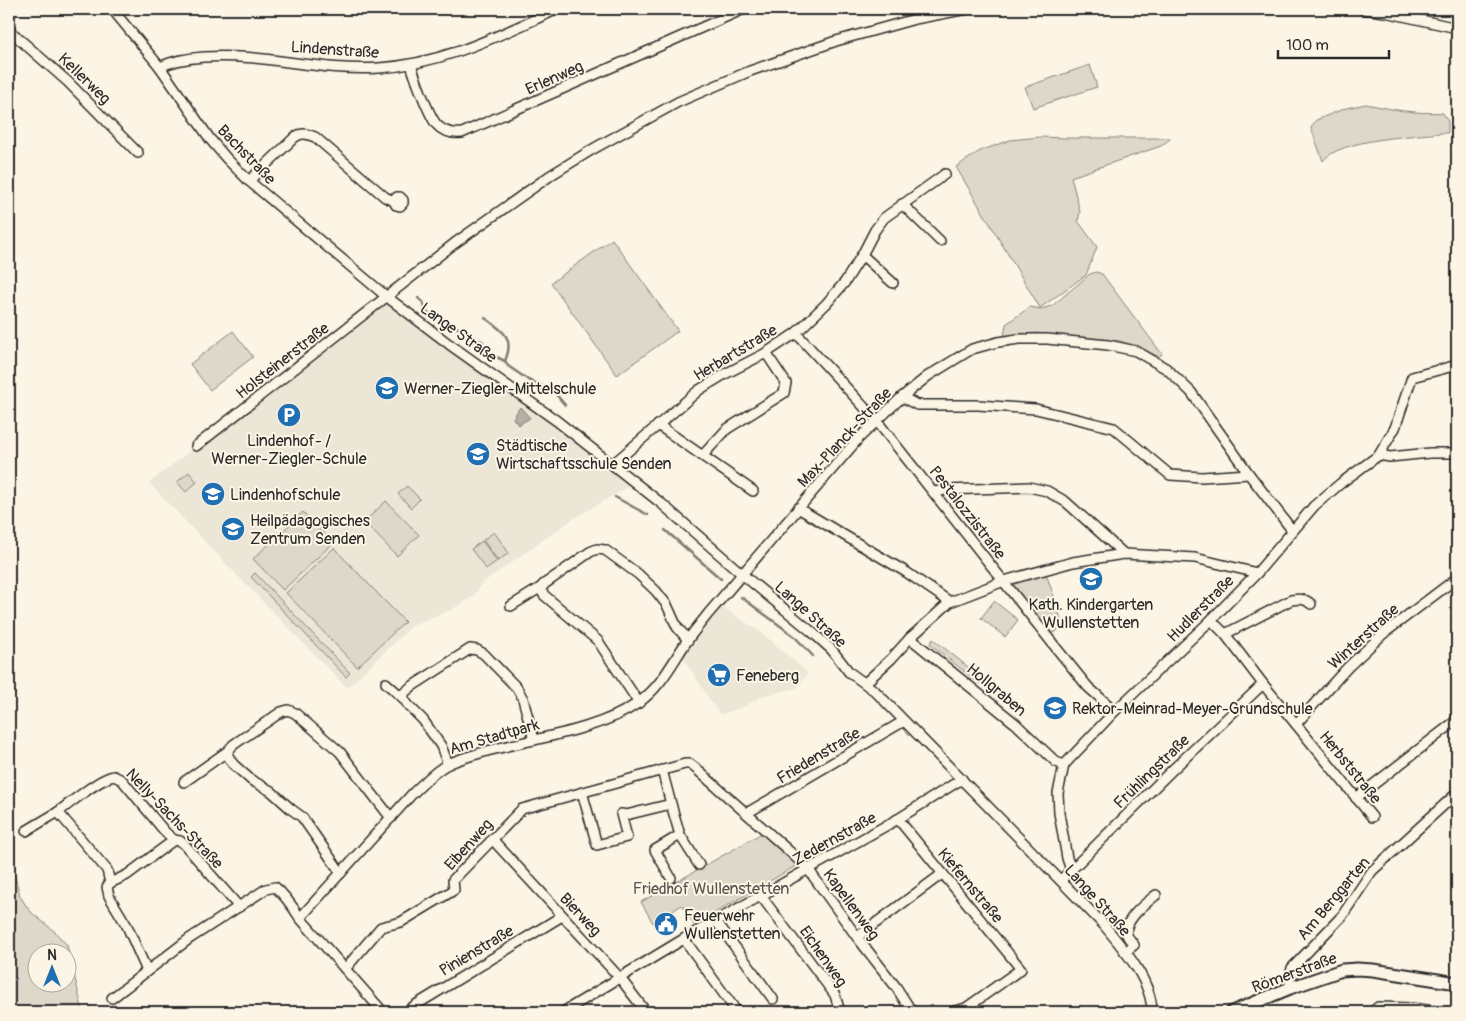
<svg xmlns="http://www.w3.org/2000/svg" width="1466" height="1021" viewBox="0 0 1466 1021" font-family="Pangolin,sans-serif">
  <rect width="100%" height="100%" fill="#fcf5e5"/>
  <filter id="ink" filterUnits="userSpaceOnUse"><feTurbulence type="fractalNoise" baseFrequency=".02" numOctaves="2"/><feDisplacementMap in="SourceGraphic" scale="10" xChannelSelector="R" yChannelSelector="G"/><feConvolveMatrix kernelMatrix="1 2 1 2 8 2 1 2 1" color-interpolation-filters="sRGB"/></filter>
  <g filter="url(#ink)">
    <g fill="#ece6d7">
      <polygon points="386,298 635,483 576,517 482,583 474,596 453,609 413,625 347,688 228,566 149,483"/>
      <polygon points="722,607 762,633 808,673 797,688 762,696 745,706 720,715 682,657"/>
    </g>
    <g fill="#ded8ca" stroke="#84827a" fill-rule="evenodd">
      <polygon points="1090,65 1097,87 1033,108 1025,87"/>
      <path d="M1366 104C1382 107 1398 111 1415 112 1424 113 1433 112 1443 113L1448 121V133H1441C1414 136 1339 139 1323 161L1311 128 1316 120 1346 108Z"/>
      <polygon points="1040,137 1065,138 1171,138 1161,146 1071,177 1080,212 1078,221 1097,247 1086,275 1040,308 956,167 980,151 1010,140"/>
      <polygon points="612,239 678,331 617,375 551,283"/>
      <polygon points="1096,272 1102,274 1162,354 1159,357 1136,346 1120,341 1036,333 1004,336 1006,324 1030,307 1041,309 1052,306 1090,274"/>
      <polygon points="233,331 253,357 210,390 190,364"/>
      <polygon points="189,472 197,482 186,492 177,482"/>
      <polygon points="407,486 420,499 411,508 398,494"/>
      <polygon points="386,501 419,535 397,556 364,522"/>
      <polygon points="303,512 333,543 283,590 253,559"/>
      <polygon points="494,532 509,553 498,561 483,540"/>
      <polygon points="482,541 497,561 486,569 471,549"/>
      <polygon points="334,548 405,622 357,667 286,593"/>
      <polygon points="1045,571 1057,605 1061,621 1057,631 1046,635 1006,582"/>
      <polygon points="255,573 350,673 346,677 251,577"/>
      <polygon points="994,601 1018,620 1005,637 981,618"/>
      <polygon points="933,639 983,679 980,684 930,644"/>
      <polygon points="764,832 801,863 694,925 682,905 653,923 641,902"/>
      <path d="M9 853 20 896 25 904 32 913 54 931 67 945 83 1012H9ZM38 954H68V984H38Z"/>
    </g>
    <polygon fill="#b4b0a5" stroke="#7d7b74" points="520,407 530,418 518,425 513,418"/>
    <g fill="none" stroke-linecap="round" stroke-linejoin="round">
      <g stroke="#7d7b74" stroke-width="2.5">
        <polyline points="418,298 423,302 427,313 439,317 446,326 459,328 468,336 474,340 482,341 490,354 505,361"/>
        <path d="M485 318C503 331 515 337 505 361L508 366 527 379 554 392 565 405"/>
        <polyline points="615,497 648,515"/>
        <polyline points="665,530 721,579"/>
        <polyline points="741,597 794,636 813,656"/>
      </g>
      <g stroke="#2b2b2b" stroke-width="12">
        <g id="minor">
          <path d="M112 9 160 67 210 139 227 159 249 181 387 297 449 344 557 421 662 504 742 574 812 632 832 650 849 672 875 691 1103 924C1123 948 1152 981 1152 1012"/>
          <polyline points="1363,9 1385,12 1457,28"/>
          <polyline points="9,30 68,82 138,153"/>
          <path d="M411 64C415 78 428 113 436 124 443 132 452 134 462 133L744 9"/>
          <path d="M160 67C174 60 189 58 204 57 263 53 320 72 379 68 444 64 499 35 558 9"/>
          <path d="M249 181 295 137C302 132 307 134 315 137L385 197 394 201 396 205 400 206 403 203V200L400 197H397L394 201"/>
          <polyline points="902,204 940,241"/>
          <polyline points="862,255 893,283"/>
          <polyline points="796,333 876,420 1057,649 1088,687 1115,711"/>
          <polyline points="902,397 917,405 978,405 1036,409 1114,428 1170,475 1202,477 1249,474"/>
          <polyline points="658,425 753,491"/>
          <polyline points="196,446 455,243 551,175 593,149 678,102 750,71 836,41 915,19 967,9"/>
          <polyline points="703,455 727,429 784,393 786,383 766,353"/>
          <polyline points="1379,455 1395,428 1412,377 1457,365"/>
          <polyline points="613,464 699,390 725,374 766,353 796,333 826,304 845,282 862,255 875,230 884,218 945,174"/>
          <polyline points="934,492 946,490 1029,487 1047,491 1066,502 1124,554"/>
          <polyline points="798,508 906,572 950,602"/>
          <polyline points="511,606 543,586"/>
          <polyline points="1211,620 1225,634 1263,684 1372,817"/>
          <path d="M1225 634 1291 600C1298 599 1305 598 1311 604"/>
          <polyline points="910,638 1016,724 1056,762 1064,765"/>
          <polyline points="386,683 404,699"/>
          <polyline points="865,683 891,659 910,638 950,602 1004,581 1073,562 1124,554 1195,558 1257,573"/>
          <polyline points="639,703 598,641 544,595 541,590 543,585 590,552 597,549 605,550 638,574 656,591 667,605 677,627 688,640"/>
          <polyline points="1296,724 1348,667 1383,634 1457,578"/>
          <polyline points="448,764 441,746 423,720 408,705 404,699 404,693 411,687 470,649 477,650 484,654 517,688 523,699 534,740"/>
          <polyline points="184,782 228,751"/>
          <polyline points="582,792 597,845 627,837 621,814 626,815 671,804 662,770"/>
          <polyline points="1356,798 1457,720"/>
          <polyline points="671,804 680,835 699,865"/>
          <polyline points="747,813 904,721"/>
          <polyline points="898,819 1021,969 966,1008 951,1012"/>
          <polyline points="26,831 58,812"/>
          <polyline points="492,839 620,978 646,1012"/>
          <polyline points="1071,870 1067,858 1059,813 1058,793 1064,765 1115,711 1211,620 1257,573 1314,506 1341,483 1379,455 1390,457 1430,453 1457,453"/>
          <polyline points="341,873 302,817 291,809 271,791 251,780 233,764 228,756 228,751 233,745 281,712 288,710 295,713 340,752 391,818"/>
          <polyline points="671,878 655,850 680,835"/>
          <polyline points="1061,880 1169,773 1263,684"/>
          <polyline points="110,883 127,875 174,840"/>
          <polyline points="761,896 835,995 840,1012"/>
          <polyline points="716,921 773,999"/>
          <polyline points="857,937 942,874"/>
          <polyline points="684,939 737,1012"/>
          <path d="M1125 952 1134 945C1132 942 1128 938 1127 935 1123 920 1146 903 1156 895"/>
          <polyline points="345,969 381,927 401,922 454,890 453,880 522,809 685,764 690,764 694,767 789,851 808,869 857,937 896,987 912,1012"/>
          <path d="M147 971 127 926 109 896 107 887 110 883 107 870 58 812C72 802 98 779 114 776L122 780 166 833 174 840 180 841 185 845 239 907"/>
          <polyline points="1290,988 1290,976 1292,968 1342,916 1372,871 1457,793"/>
          <path d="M112 998 189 939 266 889 275 887C285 895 293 907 300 918"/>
          <path d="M383 1012 300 918 413 793C424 783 434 771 448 764 461 758 477 754 491 750 537 738 600 730 638 703 661 687 672 663 687 641 694 631 701 623 708 614L858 439 902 397 928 376 972 349 998 342 1019 339H1047L1108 345 1136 351 1167 369 1191 392 1249 474 1292 530"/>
          <polyline points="406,1012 414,1006 562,916"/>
          <polyline points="563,1012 687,937 898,819 962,779"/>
          <polyline points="1372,1012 1378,1007 1411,1008 1442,1012"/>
        </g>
      </g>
      <g stroke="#2b2b2b" stroke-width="15">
        <polyline id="major" points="1232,1012 1290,988 1342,970 1357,969 1373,970 1457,983"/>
      </g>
      <use href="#minor" stroke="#fcf5e5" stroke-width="9"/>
      <use href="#major" stroke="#fcf5e5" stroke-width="11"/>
    </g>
  </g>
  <defs>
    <g id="school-disc" transform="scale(1.25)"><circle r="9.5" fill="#1f6fb2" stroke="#fcf5e5"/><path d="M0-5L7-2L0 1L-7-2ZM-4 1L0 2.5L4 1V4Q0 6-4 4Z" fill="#fff"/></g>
    <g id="parking-disc" transform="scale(1.25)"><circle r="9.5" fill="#1f6fb2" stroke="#fcf5e5"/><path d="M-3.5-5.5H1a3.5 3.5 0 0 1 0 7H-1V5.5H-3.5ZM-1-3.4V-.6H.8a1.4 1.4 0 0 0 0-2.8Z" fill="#fff"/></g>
    <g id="supermarket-disc" transform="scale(1.25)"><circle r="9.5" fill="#1f6fb2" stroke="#fcf5e5"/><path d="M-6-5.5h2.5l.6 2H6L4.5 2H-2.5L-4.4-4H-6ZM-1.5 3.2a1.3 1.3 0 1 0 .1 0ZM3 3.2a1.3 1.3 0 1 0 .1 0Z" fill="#fff"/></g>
    <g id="civic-disc" transform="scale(1.25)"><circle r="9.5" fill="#1f6fb2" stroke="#fcf5e5"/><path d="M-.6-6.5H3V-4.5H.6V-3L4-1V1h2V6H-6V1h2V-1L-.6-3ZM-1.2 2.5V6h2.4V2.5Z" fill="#fff"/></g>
  </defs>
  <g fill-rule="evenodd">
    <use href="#school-disc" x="387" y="388"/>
    <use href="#parking-disc" x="289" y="415"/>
    <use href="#school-disc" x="478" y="454"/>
    <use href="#school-disc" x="213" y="494"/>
    <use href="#school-disc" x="233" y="529"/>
    <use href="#school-disc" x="1091" y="579"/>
    <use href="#supermarket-disc" x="719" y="675"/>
    <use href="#school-disc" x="1055" y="708"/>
    <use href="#civic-disc" x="666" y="924"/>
  </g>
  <g text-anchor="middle" stroke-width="4" stroke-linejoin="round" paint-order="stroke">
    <g font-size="16" fill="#2b2b2b" stroke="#fcf5e5">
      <text transform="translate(335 49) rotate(4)" y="6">Lindenstraße</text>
      <text transform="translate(554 77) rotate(-24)" y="6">Erlenweg</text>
      <text transform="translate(85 78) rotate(44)" y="6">Kellerweg</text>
      <text transform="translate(247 154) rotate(46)" y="6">Bachstraße</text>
      <text transform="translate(459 332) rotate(36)" y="6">Lange Straße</text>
      <text transform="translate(735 352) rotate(-31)" y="6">Herbartstraße</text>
      <text transform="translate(282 360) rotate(-38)" y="6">Holsteinerstraße</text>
      <text transform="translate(844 437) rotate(-47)" y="6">Max-Planck-Straße</text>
      <text transform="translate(968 512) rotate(52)" y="6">Pestalozzistraße</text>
      <text transform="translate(1200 608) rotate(-45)" y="6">Hudlerstraße</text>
      <text transform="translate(811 614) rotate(42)" y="6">Lange Straße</text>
      <text transform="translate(1363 636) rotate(-42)" y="6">Winterstraße</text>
      <text transform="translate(997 689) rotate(40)" y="6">Hollgraben</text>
      <text transform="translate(494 736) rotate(-16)" y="6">Am Stadtpark</text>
      <text transform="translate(818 755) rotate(-31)" y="6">Friedenstraße</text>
      <text transform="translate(1351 767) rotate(51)" y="6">Herbststraße</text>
      <text transform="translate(1151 771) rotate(-44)" y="6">Frühlingstraße</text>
      <text transform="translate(175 818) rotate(46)" y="6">Nelly-Sachs-Straße</text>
      <text transform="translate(834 838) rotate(-29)" y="6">Zedernstraße</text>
      <text transform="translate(468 844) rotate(-48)" y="6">Eibenweg</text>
      <text transform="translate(971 885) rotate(50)" y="6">Kiefernstraße</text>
      <text transform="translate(1333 898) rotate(-50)" y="6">Am Berggarten</text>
      <text transform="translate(1098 900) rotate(48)" y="6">Lange Straße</text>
      <text transform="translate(852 904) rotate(54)" y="6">Kapellenweg</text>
      <text transform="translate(581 914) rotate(47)" y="6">Bierweg</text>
      <text transform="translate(476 950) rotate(-31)" y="6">Pinienstraße</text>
      <text transform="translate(824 956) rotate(55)" y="6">Eichenweg</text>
      <text transform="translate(1294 972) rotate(-20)" y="6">Römerstraße</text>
    </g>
    <g font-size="16" fill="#2b2b2b" stroke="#fcf5e5" text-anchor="start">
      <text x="404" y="394">Werner-Ziegler-Mittelschule</text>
      <text x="289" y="446" text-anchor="middle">Lindenhof- /<tspan x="289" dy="18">Werner-Ziegler-Schule</tspan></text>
      <text x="496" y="451">Städtische<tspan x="496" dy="18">Wirtschaftsschule Senden</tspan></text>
      <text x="230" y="500">Lindenhofschule</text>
      <text x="250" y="526">Heilpädagogisches<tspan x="250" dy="18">Zentrum Senden</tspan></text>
      <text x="1091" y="610" text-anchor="middle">Kath. Kindergarten<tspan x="1091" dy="18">Wullenstetten</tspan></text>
      <text x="736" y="681">Feneberg</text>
      <text x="1072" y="714">Rektor-Meinrad-Meyer-Grundschule</text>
      <text x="684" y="921">Feuerwehr<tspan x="684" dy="18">Wullenstetten</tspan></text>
    </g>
    <g font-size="16" fill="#585653" stroke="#fcf5e5">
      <text x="711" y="894">Friedhof Wullenstetten</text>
    </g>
  </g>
  <rect width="1466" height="1021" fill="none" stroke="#fcf5e5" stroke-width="30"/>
  <rect x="15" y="15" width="1436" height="991" fill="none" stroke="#2b2b2b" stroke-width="2" filter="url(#ink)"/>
  <g transform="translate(52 968)"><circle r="24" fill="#fcf5e5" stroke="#a8a49b"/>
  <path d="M0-4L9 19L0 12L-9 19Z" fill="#1f6fb2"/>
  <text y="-8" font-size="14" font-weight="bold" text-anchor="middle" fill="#2b2b2b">N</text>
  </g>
  <path d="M1278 50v8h111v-8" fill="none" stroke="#2b2b2b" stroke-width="2.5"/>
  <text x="1286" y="50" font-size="15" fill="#2b2b2b" stroke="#fcf5e5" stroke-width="4" paint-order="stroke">100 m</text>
</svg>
